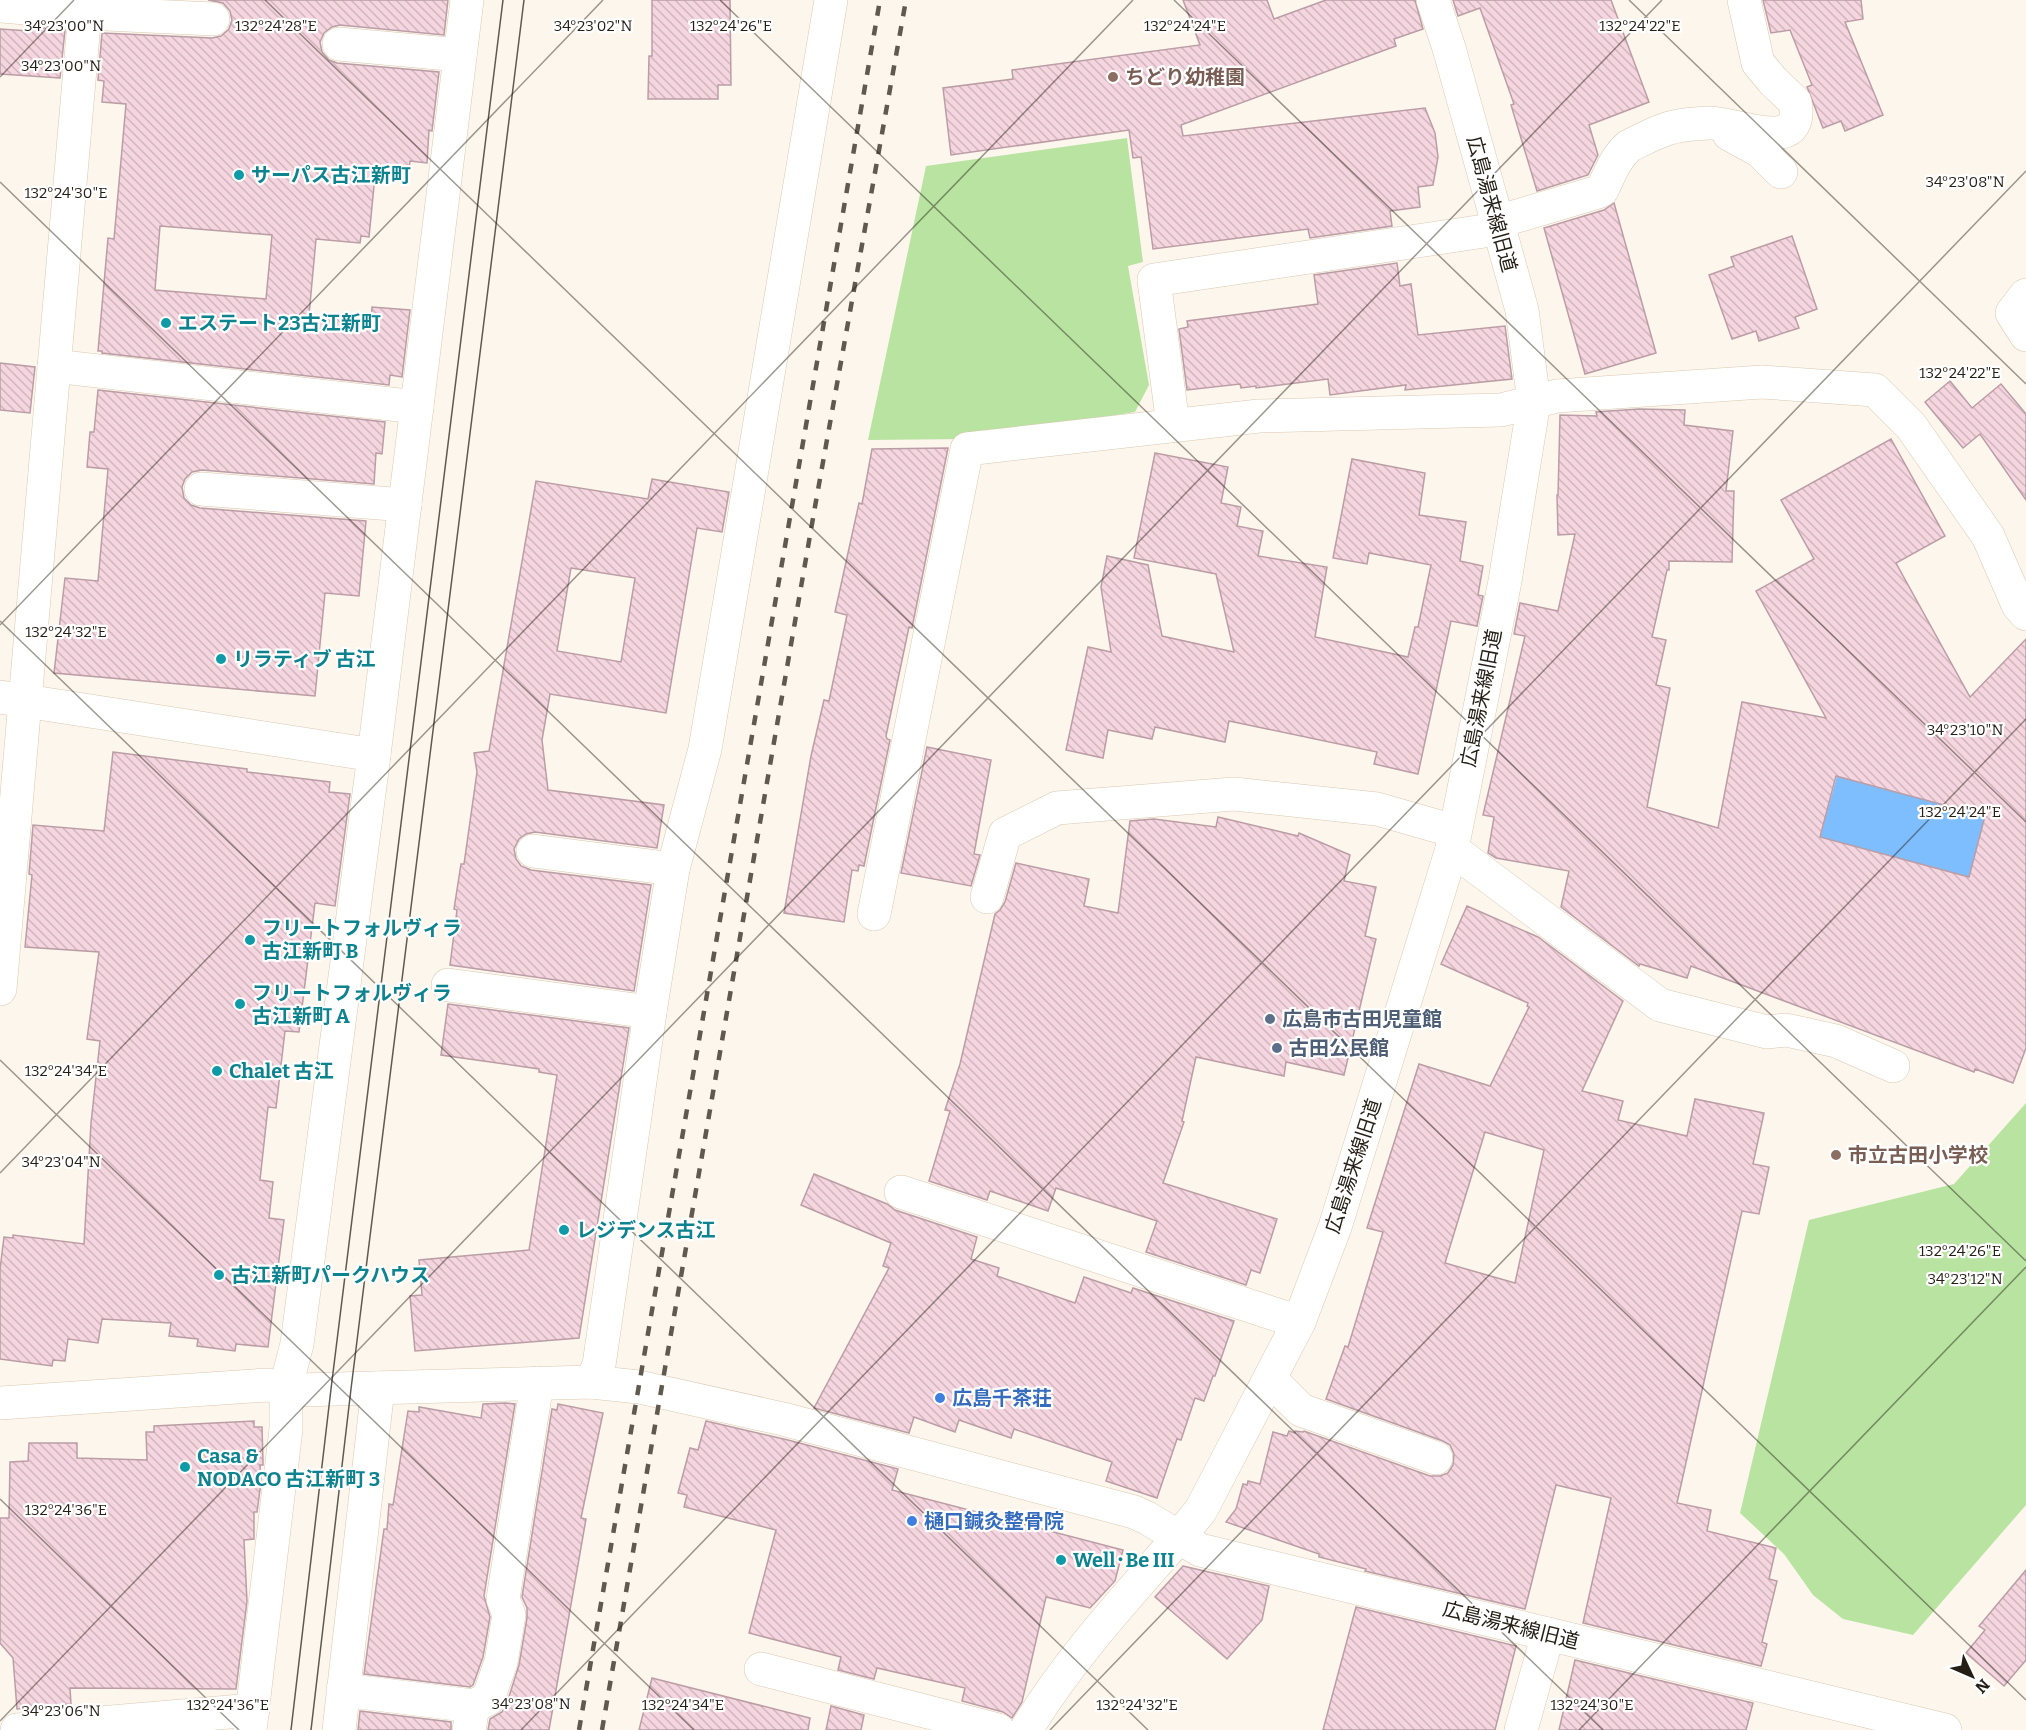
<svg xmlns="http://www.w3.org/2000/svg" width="2026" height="1730" viewBox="0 0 2026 1730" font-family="Bitter,'Noto Sans JP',serif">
  <defs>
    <pattern id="building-back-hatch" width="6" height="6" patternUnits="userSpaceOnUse" patternTransform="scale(1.5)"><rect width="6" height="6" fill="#f5d5df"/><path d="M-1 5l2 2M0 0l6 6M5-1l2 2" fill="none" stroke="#d2b6be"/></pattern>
  </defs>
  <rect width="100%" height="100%" fill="#fdf6ed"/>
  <g fill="#b8e3a1">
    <polygon points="1127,138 1143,262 1128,266 1149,385 1135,412 966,439 868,440 926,166"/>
    <polygon points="2026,1103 2026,1505 1913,1635 1843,1619 1813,1595 1784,1554 1740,1513 1809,1220 1954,1184"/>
  </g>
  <polygon fill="#7ebdfe" points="1837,776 1985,816 1969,877 1820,837"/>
  <g fill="url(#building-back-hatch)" stroke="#bb9da6" stroke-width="1.5" fill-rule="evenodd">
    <path d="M208 0H448L444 35 340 25 332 27 324 33 320 42 322 52 329 60 337 63 439 72 432 131 429 130 427 163 410 161 408 179 375 176 369 237 361 236 360 243 316 239 309 315 371 321 372 307 410 310 402 377 390 375 389 385 102 353V351H98L108 238 114 239 126 104 102 102 104 81 98 80 102 33 212 38 221 36 229 29 232 20 230 11 223 3ZM160 226 272 235 266 299 155 290Z"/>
    <polygon points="652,0 730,0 731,85 718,85 718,99 648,99 649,56 652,56"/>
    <polygon points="1183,0 1267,0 1274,19 1326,0 1415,0 1423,29 1394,39 1396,46 1181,125 1183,136 1425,108 1435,133 1438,157 1433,185 1418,187 1420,207 1390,211 1392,226 1310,238 1308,229 1153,249 1141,157 1133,158 1129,130 951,155 943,88 1013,79 1012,70 1200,45"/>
    <polygon points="1453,0 1611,0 1649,102 1589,125 1598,155 1588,175 1537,191 1511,105 1514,104 1480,8 1458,16"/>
    <polygon points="1763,0 1861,0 1863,19 1845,22 1883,115 1845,131 1841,121 1823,128 1807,87 1812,85 1790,30 1771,33"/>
    <polygon points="29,27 65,30 60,78 0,74 0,29 29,31"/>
    <polygon points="1614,203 1656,353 1585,374 1544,228 1604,210"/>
    <polygon points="1792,236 1817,309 1795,317 1799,328 1759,341 1756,331 1732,339 1709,275 1734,266 1731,257"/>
    <polygon points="1397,263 1400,286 1411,284 1418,335 1505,326 1512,379 1405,390 1406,385 1330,395 1328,379 1256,388 1256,386 1241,388 1240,384 1187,390 1179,329 1188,327 1187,321 1318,304 1314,275"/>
    <polygon points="0,363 35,367 30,413 0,410"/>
    <polygon points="1950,381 1972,408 2001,384 2026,414 2026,500 1980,434 1963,448 1925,402"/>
    <polygon points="98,390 385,422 382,454 376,453 374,484 202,470 192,472 185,479 182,487 184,498 191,505 200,508 366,521 359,596 325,593 315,696 54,673 65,578 98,581 108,469 87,467 90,432 94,432"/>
    <path d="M1639 409 1685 410 1684 425 1733 431 1726 491H1734L1732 562 1669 561V570H1667L1652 637 1666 640 1656 685 1670 688 1647 807 1718 828 1742 702 1826 718 1756 591 1814 559 1781 500 1891 439 1945 536 1896 563 1970 697 2026 639V1048L2013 1083 1975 1069 1974 1072 1691 966 1687 978 1640 964 1639 966 1561 907 1569 871 1496 858 1488 853 1494 817 1483 815 1525 636 1514 634 1520 603 1558 611 1575 534 1558 535 1557 495H1558L1560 415 1597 416 1596 412ZM1836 776 1985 816 1969 877 1820 837Z"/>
    <polygon points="948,448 912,628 909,627 886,736 887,739 890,740 864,866 859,865 858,871 852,870 844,922 784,913 811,756 824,700 829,701 847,615 835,612 859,503 862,504 872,449"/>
    <polygon points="1155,453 1228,467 1221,503 1241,507 1237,526 1263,531 1258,556 1327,567 1315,637 1408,657 1415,627 1418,627 1431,565 1369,553 1367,564 1333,558 1352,459 1425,473 1419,515 1466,522 1460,561 1483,566 1478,595 1483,596 1477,626 1451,621 1418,774 1374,764 1377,752 1229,721 1225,742 1155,727 1152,739 1108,730 1103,758 1066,750 1088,647 1111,652 1101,587 1107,556 1148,565 1162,636 1234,652 1216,574 1134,558"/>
    <path d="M652 479 729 492 722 532 697 528 666 713 550 694 542 740 548 790 664 805 657 848 535 832 526 834 519 839 514 849 516 859 521 866 531 870 651 885 634 991 450 965 457 910 454 909 461 864H464L477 772 474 753 489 751 536 481 648 499ZM571 568 635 578 621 662 557 651Z"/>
    <polygon points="927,747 991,760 974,854 980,855 971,886 901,873"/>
    <polygon points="113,752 247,769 247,772 330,782 329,792 350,794 335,906 315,903 299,1032 285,1031 276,1108 268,1107 260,1180 273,1182 269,1218 284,1220 268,1347 236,1344 235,1351 197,1346 198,1339 169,1336 171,1323 102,1319 98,1343 68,1339 65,1361 53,1360 52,1366 0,1359 0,1269 4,1237 13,1238 13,1235 84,1244 91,1123 100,1041 87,1039 99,952 25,947 32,875 29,874 33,825 104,831"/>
    <polygon points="1218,817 1298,836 1299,833 1350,855 1344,881 1376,887 1365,936 1376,939 1344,1075 1286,1062 1284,1076 1196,1057 1182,1121 1184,1122 1163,1183 1277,1219 1260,1273 1251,1270 1246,1285 1146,1252 1157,1221 1056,1188 1048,1211 990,1191 987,1200 929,1181 950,1111 945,1110 960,1064 995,914 1000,910 1005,902 1016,863 1089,879 1084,906 1118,913 1130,821 1154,819 1216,827"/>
    <path d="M1467 906 1538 937 1623 1001 1582 1091 1623 1101 1618 1120 1687 1136 1695 1099 1764 1113 1753 1164 1769 1167 1759 1214 1742 1211 1677 1503 1711 1510 1707 1531 1776 1548 1769 1579 1777 1581 1762 1642 1767 1644 1761 1666 1583 1623 1611 1498 1556 1485 1525 1609 1365 1571 1366 1569 1319 1557V1554L1226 1522 1236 1509 1243 1484 1247 1485 1248 1481 1260 1484 1273 1432 1287 1436 1289 1431 1295 1433V1431L1303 1432 1304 1431 1430 1476H1440L1448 1473 1453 1465 1454 1454 1450 1445 1443 1441 1326 1399 1345 1346 1348 1347 1383 1232 1367 1228 1419 1064 1490 1086 1529 1007 1527 1006 1528 1003 1441 964ZM1485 1132 1544 1150 1515 1283 1445 1263Z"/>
    <polygon points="448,1004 629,1028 579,1338 415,1351 410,1296 422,1295 419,1260 529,1250 557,1075 539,1072 539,1069 441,1055"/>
    <polygon points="814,1174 887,1204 895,1210 977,1237 971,1259 999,1268 997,1276 1075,1303 1084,1277 1131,1293 1133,1288 1234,1321 1215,1376 1213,1376 1204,1401 1195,1398 1181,1440 1177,1439 1157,1498 1106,1481 1112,1462 1014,1429 1011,1438 959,1420 955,1432 914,1417 909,1433 814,1408 889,1268 883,1266 891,1243 801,1205"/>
    <polygon points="506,1403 515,1404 484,1596 490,1617 483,1657 473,1685 470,1687 364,1674 384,1529 387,1529 389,1504 393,1505 408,1411 419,1412 419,1407 481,1418 483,1404"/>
    <polygon points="558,1404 603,1413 581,1518 586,1519 549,1730 488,1730 490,1719 502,1712 506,1706 519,1665 527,1618 527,1608 522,1597 552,1409 557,1410"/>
    <polygon points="254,1421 254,1427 262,1427 263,1461 263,1465 260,1465 261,1482 257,1512 254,1512 254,1539 244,1540 247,1601 236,1689 70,1688 71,1704 17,1709 13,1658 0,1643 0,1518 9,1518 10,1462 28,1461 29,1443 77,1443 77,1458 147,1460 146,1432 154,1432 154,1426"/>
    <polygon points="706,1421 788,1440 898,1469 892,1490 1123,1550 1115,1581 1090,1608 1046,1597 1022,1702 1012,1718 1003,1712 962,1701 965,1688 877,1668 874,1679 838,1670 841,1657 749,1633 776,1530 684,1507 687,1495 678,1493 690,1448 698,1450"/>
    <polygon points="1183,1566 1269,1586 1262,1620 1227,1659 1155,1597"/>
    <polygon points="2026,1570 2026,1660 2004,1686 1966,1653 1985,1630 1979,1626"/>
    <polygon points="1356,1607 1516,1646 1495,1730 1323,1730"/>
    <polygon points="1575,1660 1753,1703 1746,1730 1559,1730"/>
    <polygon points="652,1678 810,1718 808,1730 639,1730"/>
    <polygon points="831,1706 864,1715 861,1730 826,1730"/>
    <polygon points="360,1711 451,1722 451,1730 358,1730"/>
  </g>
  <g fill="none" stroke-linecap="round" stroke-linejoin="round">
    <g stroke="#dac8b1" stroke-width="34">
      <g id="minor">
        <polyline points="1433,0 1449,48 1522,310 1534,402 1505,581 1452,849 1335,1227 1299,1322 1201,1510 1179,1537 1200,1550 1945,1730"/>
        <polyline points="2,6 85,13 213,19"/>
        <polyline points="339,44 460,55"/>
        <polyline points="1729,134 1760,151 1781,172"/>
        <path d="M1497 222 1598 192 1602 190C1610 174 1615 158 1629 146 1641 140 1654 133 1667 129 1679 124 1695 124 1708 123 1732 121 1806 158 1795 102L1773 81 1758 63 1744 0"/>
        <polyline points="2026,295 2012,313 2026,335"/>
        <polyline points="54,366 417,407"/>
        <polyline points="1173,425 1154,280 1498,229"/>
        <polyline points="201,489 405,505"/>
        <polyline points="0,697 374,755"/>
        <polyline points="1452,849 1660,1005 1767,1032 1786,1030 1836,1041 1893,1066"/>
        <polyline points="533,851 673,869"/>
        <polyline points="987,897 1005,834 1057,808 1234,794 1377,809 1454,831"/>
        <polyline points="874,914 967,449 1259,416 1501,410 1557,396 1762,382 1875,390 1911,426 1988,536 2018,605 2026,614"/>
        <polyline points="448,985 650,1012"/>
        <polyline points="0,989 86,0"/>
        <polyline points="901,1192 1299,1322"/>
        <polyline points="1270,1379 1301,1410 1436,1458"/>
        <polyline points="591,1382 599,1365 650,1012 673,869 705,749 831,0"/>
        <path d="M0 1403 267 1385 300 1390 591 1382 639 1387 783 1419 1134 1512 1147 1518 1179 1537C1125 1599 1069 1659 1026 1730"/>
        <polyline points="761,1669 998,1730"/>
        <polyline points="343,1690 473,1706 469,1730"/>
        <polyline points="473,1706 488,1699 501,1662 509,1615 503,1599 537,1383"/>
        <polyline points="17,1730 253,1710"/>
        <polyline points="250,1730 286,1429 286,1386 297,1344 374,755 467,0"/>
        <polyline points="339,1730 378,1388"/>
        <polyline points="1521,1730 1548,1634"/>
      </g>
    </g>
    <use href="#minor" stroke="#fff" stroke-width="33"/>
    <g stroke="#5f5950" stroke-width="1.5">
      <polyline points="291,1730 331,1389 503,0"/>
      <polyline points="311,1730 351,1389 524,0"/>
    </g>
    <g stroke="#5f5950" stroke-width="4.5" stroke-dasharray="10 10" stroke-linecap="butt">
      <polyline points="579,1730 880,0"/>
      <polyline points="602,1730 816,501 906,0"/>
    </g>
  </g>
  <path fill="none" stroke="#241e15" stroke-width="1.5" stroke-opacity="0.45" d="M265 0 2026 1700M720 0 2026 1261M1174 0 2026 822M1629 0 2026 384M0 77 74 0M0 182 1603 1730M0 621 1148 1730M0 625 603 0M0 1060 694 1730M0 1173 1133 0M0 1499 239 1730M0 1721 1662 0M521 1730 2026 171M1050 1730 2026 719M1579 1730 2026 1267"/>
  <g fill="#8d6e63" stroke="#fff" stroke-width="2">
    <circle cx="1113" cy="77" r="6"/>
    <circle cx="1836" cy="1155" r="6"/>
  </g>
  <g fill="#0f9aa8" stroke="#fff" stroke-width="2">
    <circle cx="239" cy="175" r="6"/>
    <circle cx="166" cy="323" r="6"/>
    <circle cx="221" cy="659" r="6"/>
    <circle cx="250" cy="940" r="6"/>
    <circle cx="240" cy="1004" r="6"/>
    <circle cx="217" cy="1071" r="6"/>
    <circle cx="564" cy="1230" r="6"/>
    <circle cx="219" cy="1275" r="6"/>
    <circle cx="185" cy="1467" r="6"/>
    <circle cx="1061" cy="1560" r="6"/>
  </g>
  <g fill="#5c6f8a" stroke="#fff" stroke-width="2">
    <circle cx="1270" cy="1019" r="6"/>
    <circle cx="1277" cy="1048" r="6"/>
  </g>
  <g fill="#3f7fe0" stroke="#fff" stroke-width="2">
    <circle cx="940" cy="1398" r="6"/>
    <circle cx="912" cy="1521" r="6"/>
  </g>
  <g text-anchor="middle" stroke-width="4.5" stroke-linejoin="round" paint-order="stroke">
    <g font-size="20" font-weight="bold" fill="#785e54" stroke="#fff" text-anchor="start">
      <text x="1125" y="84">ちどり幼稚園</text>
      <text x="1848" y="1162">市立古田小学校</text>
    </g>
    <g font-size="20" font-weight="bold" fill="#0d838f" stroke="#fff" text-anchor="start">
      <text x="251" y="182">サーパス古江新町</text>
      <text x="178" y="330">エステート23古江新町</text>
      <text x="233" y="666">リラティブ 古江</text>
      <text x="262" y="935">フリートフォルヴィラ<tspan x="262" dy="23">古江新町 B</tspan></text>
      <text x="252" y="1000">フリートフォルヴィラ<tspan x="252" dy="23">古江新町 A</tspan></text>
      <text x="229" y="1078">Chalet 古江</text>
      <text x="576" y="1237">レジデンス古江</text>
      <text x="231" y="1282">古江新町パークハウス</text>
      <text x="197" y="1463">Casa &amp;<tspan x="197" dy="23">NODACO 古江新町 3</tspan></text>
      <text x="1073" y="1567">Well･Be III</text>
    </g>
    <g font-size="20" fill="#241e15" stroke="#fff">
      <text transform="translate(1492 204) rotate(75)" y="7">広島湯来線旧道</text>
      <text transform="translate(1481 698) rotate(-79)" y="7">広島湯来線旧道</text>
      <text transform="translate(1353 1166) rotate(-72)" y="7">広島湯来線旧道</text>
      <text transform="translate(1511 1625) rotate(14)" y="7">広島湯来線旧道</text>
    </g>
    <g font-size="20" font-weight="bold" fill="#4e5e75" stroke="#fff" text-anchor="start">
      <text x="1282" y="1026">広島市古田児童館</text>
      <text x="1289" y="1055">古田公民館</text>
    </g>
    <g font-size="20" font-weight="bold" fill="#366cbe" stroke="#fff" text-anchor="start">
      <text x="952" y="1405">広島千茶荘</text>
      <text x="924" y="1528">樋口鍼灸整骨院</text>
    </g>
  </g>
  <g font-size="15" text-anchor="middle" fill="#241e15" stroke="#fff" stroke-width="4.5" stroke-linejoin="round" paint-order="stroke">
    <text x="276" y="31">132°24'28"E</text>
    <text x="731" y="31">132°24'26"E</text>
    <text x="1185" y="31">132°24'24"E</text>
    <text x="1640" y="31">132°24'22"E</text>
    <text x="64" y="31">34°23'00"N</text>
    <text x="593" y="31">34°23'02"N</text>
    <text x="61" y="71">34°23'00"N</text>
    <text x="1965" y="187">34°23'08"N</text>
    <text x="66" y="198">132°24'30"E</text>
    <text x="1960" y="378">132°24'22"E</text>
    <text x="66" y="637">132°24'32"E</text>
    <text x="1965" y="735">34°23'10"N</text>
    <text x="1960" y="817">132°24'24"E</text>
    <text x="66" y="1076">132°24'34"E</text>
    <text x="61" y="1167">34°23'04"N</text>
    <text x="1960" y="1256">132°24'26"E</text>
    <text x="1965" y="1284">34°23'12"N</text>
    <text x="66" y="1515">132°24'36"E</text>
    <text x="531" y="1709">34°23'08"N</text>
    <text x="228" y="1710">132°24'36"E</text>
    <text x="683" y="1710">132°24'34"E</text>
    <text x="1137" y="1710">132°24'32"E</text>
    <text x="1592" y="1710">132°24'30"E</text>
    <text x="61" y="1716">34°23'06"N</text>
  </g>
  <g transform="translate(1972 1676) rotate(134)" stroke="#ffffff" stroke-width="4.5" paint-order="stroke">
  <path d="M0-4.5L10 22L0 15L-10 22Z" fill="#241e15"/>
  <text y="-9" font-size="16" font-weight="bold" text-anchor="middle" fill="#241e15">N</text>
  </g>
</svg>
